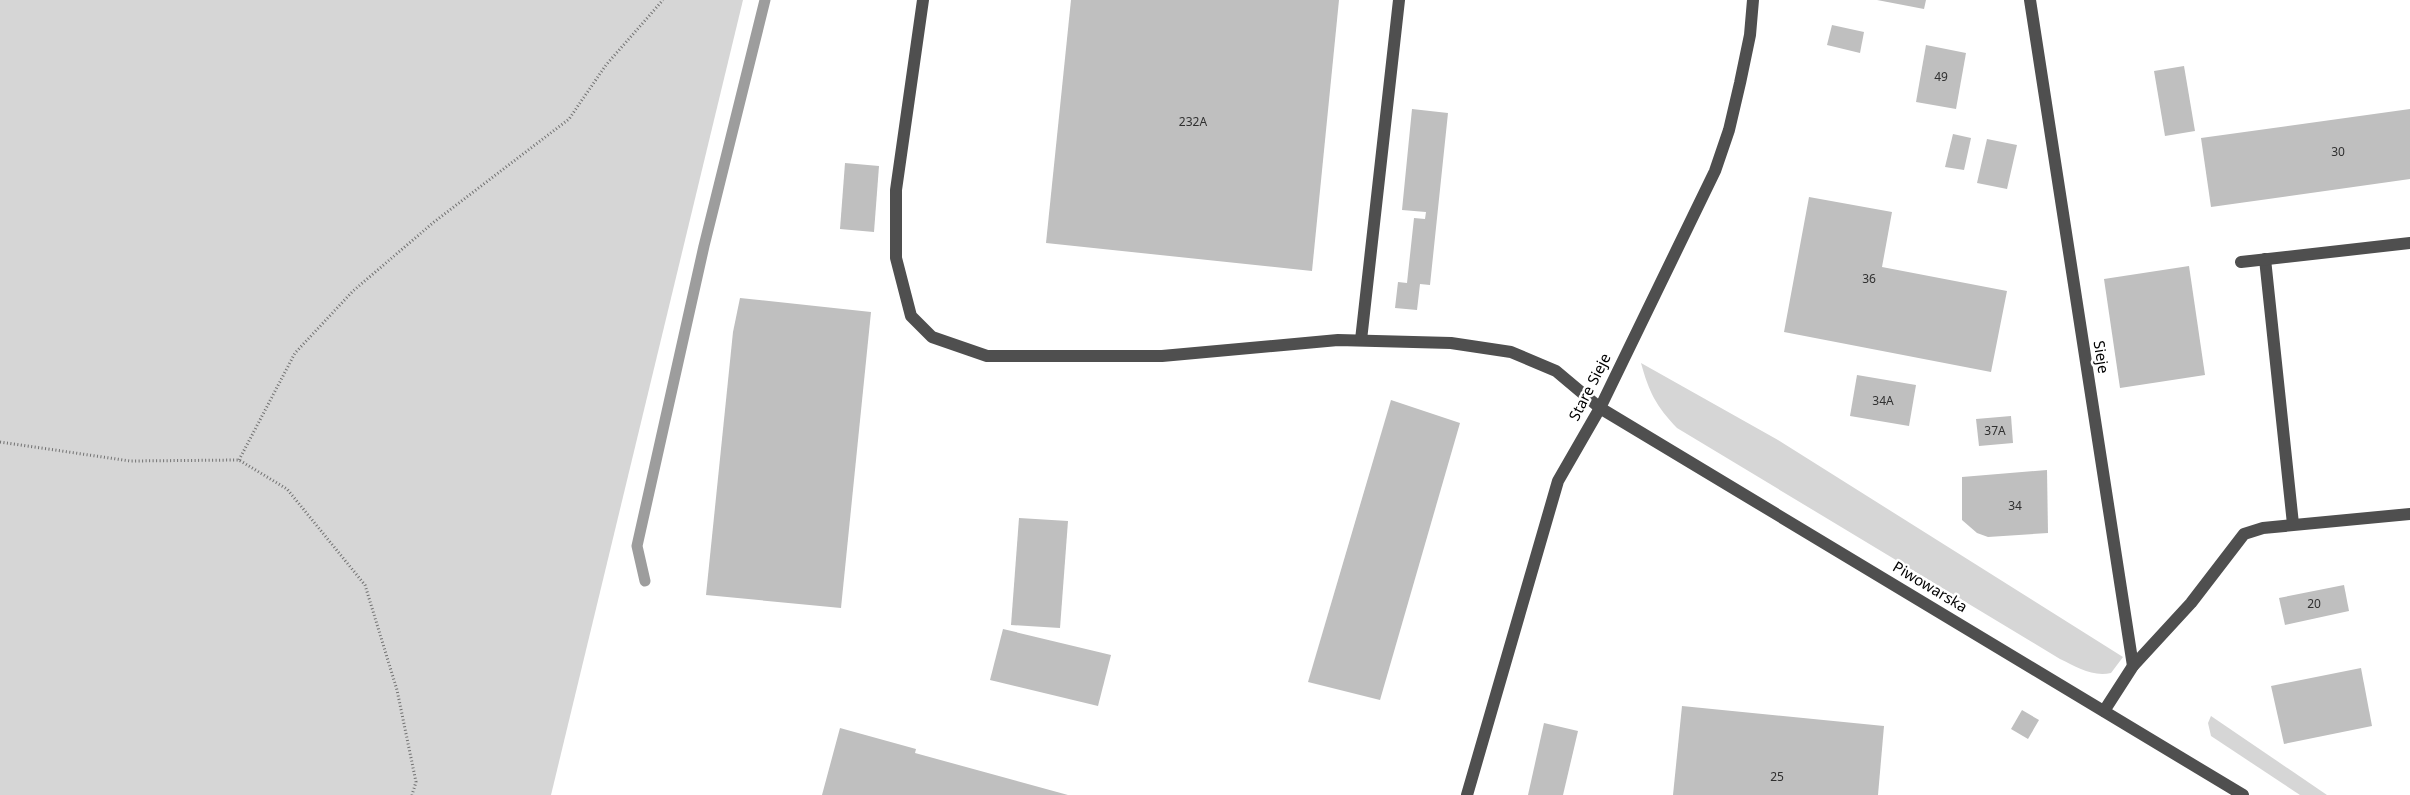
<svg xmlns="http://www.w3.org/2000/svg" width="2410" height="795" viewBox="0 0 2410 795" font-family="'Noto Sans',sans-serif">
  <rect width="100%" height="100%" fill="#fff"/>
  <g fill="#d6d6d6">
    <polygon points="0,0 743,0 551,795 0,795"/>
    <path d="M1641 363 1778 440 2123 657 2111 673C2092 677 2077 667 2060 659L1677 428C1656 406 1649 392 1641 363Z"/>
    <polygon points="2211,716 2327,795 2300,795 2211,736 2208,723"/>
  </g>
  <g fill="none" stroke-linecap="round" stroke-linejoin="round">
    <polyline stroke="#9d9d9d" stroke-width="11" points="645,581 637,546 704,246 765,0"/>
  </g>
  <g fill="#bfbfbf">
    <polygon points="1071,0 1339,0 1312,271 1046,243"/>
    <polygon points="1877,0 1926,0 1924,9"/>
    <polygon points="1832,25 1864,32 1860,53 1827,45"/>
    <polygon points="1926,45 1966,53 1956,109 1916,102"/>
    <polygon points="2184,66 2195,131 2165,136 2154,71"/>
    <polygon points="1412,109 1448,113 1430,285 1420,284 1417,310 1395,308 1398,282 1407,283 1414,218 1425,219 1426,212 1402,210"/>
    <polygon points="2410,109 2410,179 2211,207 2201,138"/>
    <polygon points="1953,134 1971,138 1964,170 1945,167"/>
    <polygon points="1987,139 2017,145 2007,189 1977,183"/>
    <polygon points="845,163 879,166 874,232 840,229"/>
    <polygon points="1809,197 1892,212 1882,267 2007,291 1991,372 1784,332"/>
    <polygon points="2189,266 2205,375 2120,388 2104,279"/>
    <polygon points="740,298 871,312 841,608 706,595 733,332"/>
    <polygon points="1857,375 1916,385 1909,426 1850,416"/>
    <polygon points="1391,400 1460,423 1380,700 1308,682"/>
    <polygon points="2011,416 2013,443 1979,446 1976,419"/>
    <polygon points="2047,470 2048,533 1988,537 1977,533 1962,520 1962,477"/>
    <polygon points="1019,518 1068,521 1060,628 1011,625"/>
    <polygon points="2344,585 2349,611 2285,625 2279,598"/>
    <polygon points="1003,629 1111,655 1098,706 990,680"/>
    <polygon points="2361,668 2372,726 2284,744 2271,686"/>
    <polygon points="1682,706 1884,726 1878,795 1673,795"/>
    <polygon points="2022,710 2039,720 2028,739 2011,729"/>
    <polygon points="1544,723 1578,731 1563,795 1528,795"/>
    <polygon points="840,728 916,749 915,753 1068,795 822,795"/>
  </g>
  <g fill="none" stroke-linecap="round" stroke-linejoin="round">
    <g stroke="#717171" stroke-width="3" stroke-dasharray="1 2.5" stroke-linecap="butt">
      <polyline points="0,442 130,461 239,460 287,489 365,585 397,690 416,782 412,795"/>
      <polyline points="239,460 295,353 353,291 434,222 569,119 606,65 663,0"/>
    </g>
    <g stroke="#4f4f4f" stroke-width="12">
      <polyline points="923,0 896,190 896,258 911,316 932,337 987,356 1162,356 1338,340 1451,343 1511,352 1556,371 1600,408 2243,795"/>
      <polyline points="2030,0 2133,666"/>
      <polyline points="2265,259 2293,524"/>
      <polyline points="2241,262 2410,243"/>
      <polyline points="1361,340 1399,0"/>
      <polyline points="2104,711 2133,666 2191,603 2244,534 2263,528 2410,514"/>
      <polyline points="1467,795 1558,481 1600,408 1715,171 1729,130 1740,83 1750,35 1753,0"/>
    </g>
  </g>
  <g text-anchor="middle" stroke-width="5" stroke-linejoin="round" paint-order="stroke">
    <g font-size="12" fill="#303030">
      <text x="1941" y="81">49</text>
      <text x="1193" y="126">232A</text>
      <text x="2338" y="156">30</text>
      <text x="1869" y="283">36</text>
      <text x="1883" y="405">34A</text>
      <text x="1995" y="435">37A</text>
      <text x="2015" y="510">34</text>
      <text x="2314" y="608">20</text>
      <text x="1777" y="781">25</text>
    </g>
    <g font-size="15" fill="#000" stroke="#fff">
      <text transform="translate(2101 357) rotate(81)" y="5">Sieje</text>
      <text transform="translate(1590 387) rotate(-63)" y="5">Stare Sieje</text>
      <text transform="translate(1930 587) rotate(31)" y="5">Piwowarska</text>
    </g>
  </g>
</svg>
